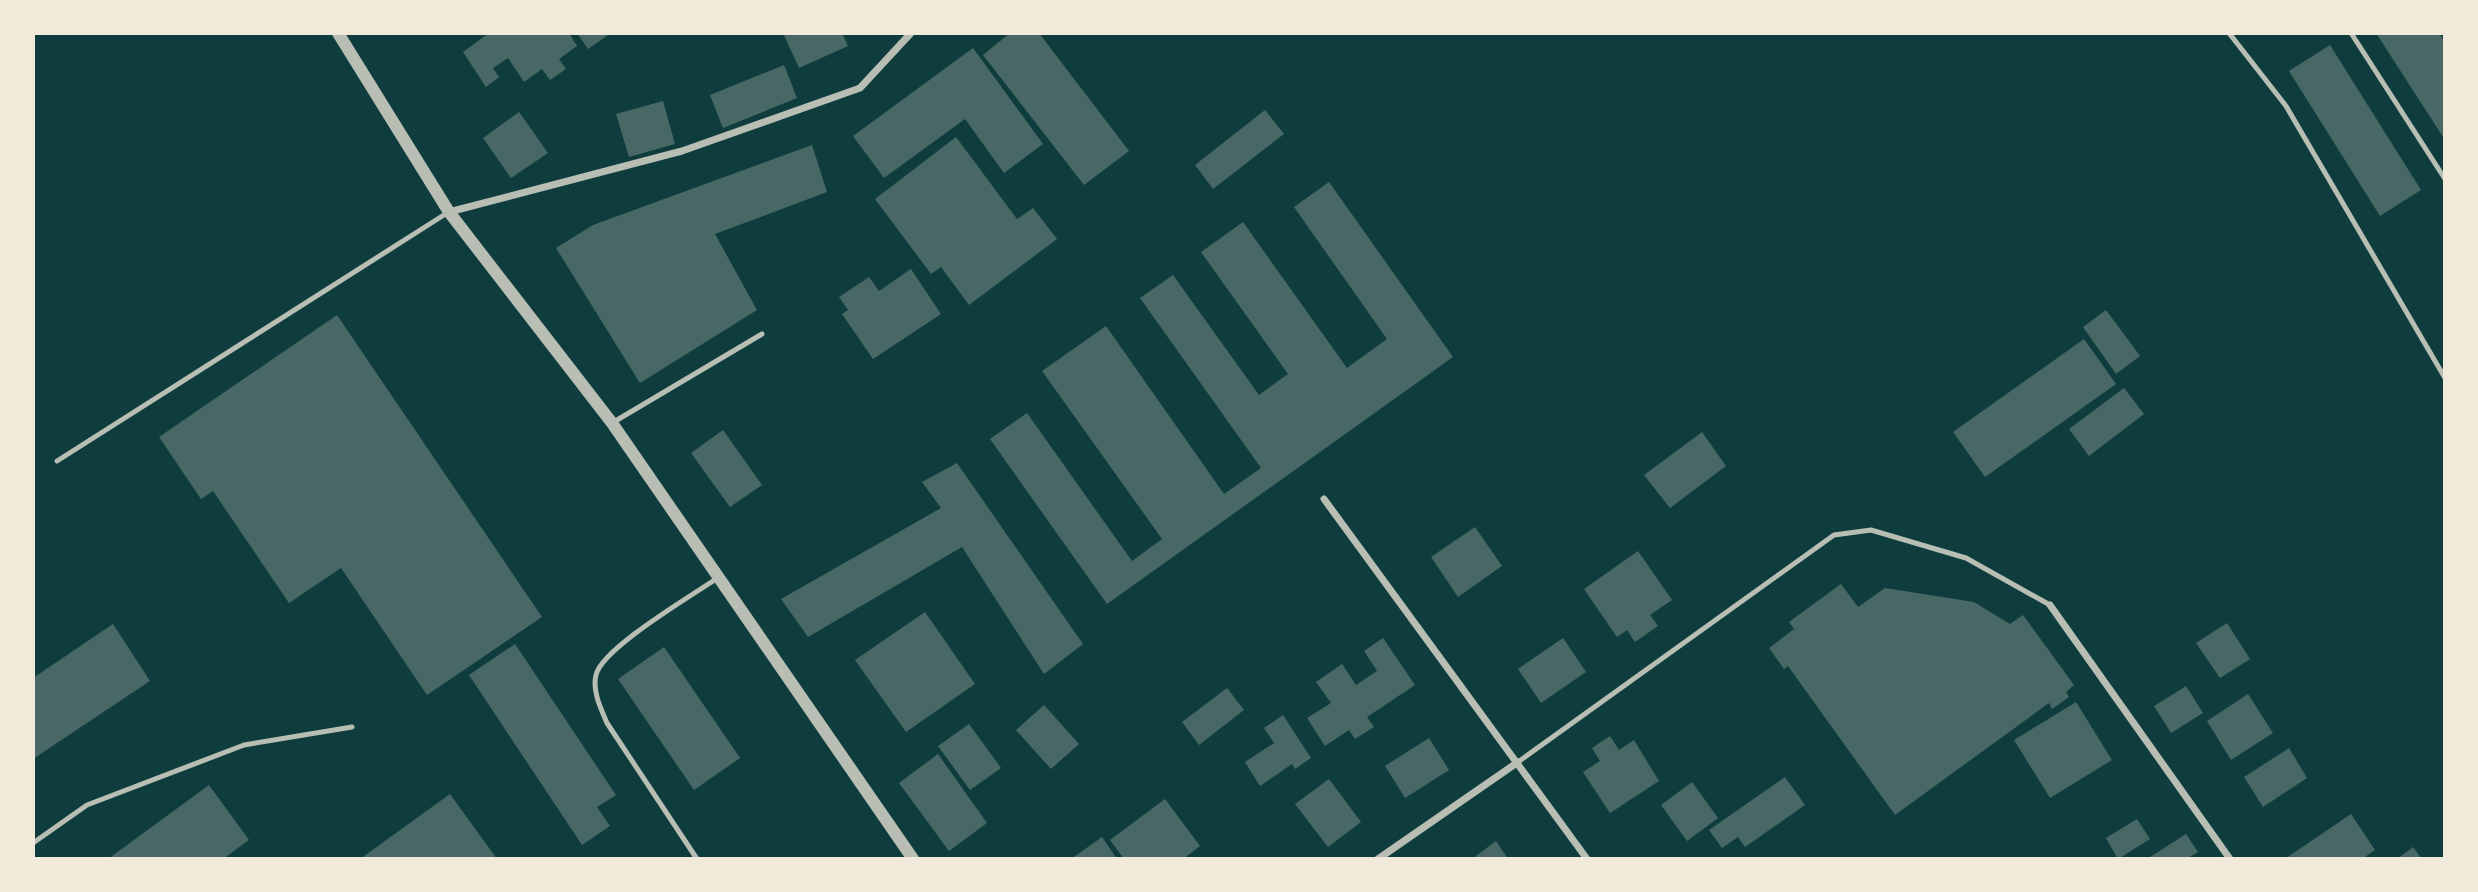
<svg xmlns="http://www.w3.org/2000/svg" width="2478" height="892" viewBox="0 0 2478 892" font-family="Lato,sans-serif">
  <rect width="100%" height="100%" fill="#0f3d3e"/>
  <g fill="#486865">
    <polygon points="489,33 569,33 577,46 559,59 566,69 550,80 542,69 524,82 508,58 493,68 499,77 486,87 463,52"/>
    <polygon points="577,33 611,33 588,49"/>
    <polygon points="783,33 842,33 848,46 799,68"/>
    <polygon points="1010,33 1039,33 1129,151 1084,185 983,55"/>
    <polygon points="2376,33 2439,33 2445,42 2445,140"/>
    <polygon points="2330,45 2421,190 2380,216 2289,71"/>
    <polygon points="973,48 1043,144 1004,173 965,119 884,178 853,136"/>
    <polygon points="784,65 797,98 723,128 710,95"/>
    <polygon points="663,101 675,144 629,157 616,114"/>
    <polygon points="1265,110 1284,134 1213,189 1195,165"/>
    <polygon points="519,112 548,153 511,178 483,138"/>
    <polygon points="956,137 1017,219 1033,208 1057,239 969,305 941,267 931,274 875,199"/>
    <polygon points="812,145 827,192 715,234 757,310 640,383 556,248 593,225"/>
    <polygon points="1329,182 1453,357 1107,604 990,439 1027,413 1132,561 1162,539 1042,371 1106,326 1224,494 1261,468 1140,298 1173,275 1259,395 1288,374 1201,252 1243,222 1347,368 1387,339 1294,207"/>
    <polygon points="911,269 941,314 873,359 842,314 848,310 839,297 869,277 879,291"/>
    <polygon points="2106,310 2140,356 2116,374 2083,327"/>
    <polygon points="337,315 542,617 427,695 341,568 289,603 213,491 201,499 159,437"/>
    <polygon points="2084,339 2116,384 1985,477 1953,432"/>
    <polygon points="2124,388 2144,414 2089,456 2069,429"/>
    <polygon points="723,430 762,485 730,507 691,453"/>
    <polygon points="1702,432 1726,466 1670,508 1644,475"/>
    <polygon points="957,463 1083,644 1044,674 962,547 808,637 781,599 941,508 922,482"/>
    <polygon points="1475,527 1502,566 1458,597 1431,557"/>
    <polygon points="1638,551 1672,600 1650,615 1658,626 1635,642 1627,630 1617,637 1584,589"/>
    <polygon points="1841,584 1858,607 1885,588 1974,602 2010,624 2023,615 2074,685 2066,692 2069,697 2052,709 2049,703 1895,815 1788,666 1784,669 1769,648 1794,629 1789,622"/>
    <polygon points="925,612 975,684 906,732 855,660"/>
    <polygon points="2227,623 2250,659 2220,678 2196,643"/>
    <polygon points="113,624 150,681 33,759 33,678"/>
    <polygon points="1383,638 1415,685 1367,717 1374,727 1355,739 1349,730 1325,746 1307,718 1331,703 1316,682 1342,664 1356,685 1377,671 1364,651"/>
    <polygon points="1563,638 1586,672 1541,703 1518,669"/>
    <polygon points="515,644 616,795 597,807 610,826 582,845 469,675"/>
    <polygon points="664,647 740,758 694,790 618,679"/>
    <polygon points="2186,686 2203,713 2171,733 2154,706"/>
    <polygon points="1227,688 1244,710 1199,745 1182,722"/>
    <polygon points="2248,694 2273,733 2231,760 2207,721"/>
    <polygon points="2076,702 2112,760 2050,798 2014,740"/>
    <polygon points="1044,705 1079,744 1051,769 1016,730"/>
    <polygon points="1283,715 1311,758 1295,769 1292,764 1260,786 1245,762 1274,743 1264,728"/>
    <polygon points="969,724 1001,768 970,790 938,746"/>
    <polygon points="1610,736 1619,750 1634,740 1659,781 1610,813 1583,772 1600,761 1592,748"/>
    <polygon points="1429,738 1449,770 1405,798 1385,766"/>
    <polygon points="2289,748 2307,778 2263,807 2244,777"/>
    <polygon points="938,754 987,823 949,851 899,783"/>
    <polygon points="1785,777 1805,805 1745,847 1738,837 1722,848 1709,830"/>
    <polygon points="1329,779 1361,822 1328,847 1295,804"/>
    <polygon points="1692,782 1718,818 1687,841 1661,805"/>
    <polygon points="209,785 249,840 223,859 108,859"/>
    <polygon points="450,794 497,859 360,859"/>
    <polygon points="1165,799 1200,846 1183,859 1124,859 1110,840"/>
    <polygon points="2351,814 2375,850 2362,859 2285,859"/>
    <polygon points="2137,819 2150,839 2118,859 2106,838"/>
    <polygon points="2186,834 2198,852 2186,859 2147,859"/>
    <polygon points="1102,837 1117,859 1071,859"/>
    <polygon points="1496,841 1508,859 1472,859"/>
    <polygon points="2413,847 2422,859 2397,859"/>
  </g>
  <g fill="none" stroke-linecap="round" stroke-linejoin="round">
    <g stroke="#b8beb3" stroke-width="5">
      <polyline points="2229,33 2286,106 2445,378"/>
      <polyline points="2351,33 2445,179"/>
      <polyline points="612,423 762,334"/>
      <polyline points="57,461 447,213"/>
      <polyline points="1518,762 1834,535 1871,530 1966,558 2050,605"/>
      <polyline points="33,843 87,805 244,745 352,727"/>
      <path d="M697 859 607 723C601 709 592 691 596 675 602 648 693 595 719 577"/>
    </g>
    <g stroke="#b8beb3" stroke-width="7">
      <polyline points="449,212 682,151 860,88 911,33"/>
      <polyline points="1324,499 1587,859"/>
      <polyline points="2050,605 2230,859"/>
      <polyline points="1378,859 1518,762"/>
    </g>
    <polyline stroke="#b8beb3" stroke-width="12" points="338,33 449,212 612,423 913,859"/>
  </g>
  <rect width="2478" height="892" fill="none" stroke="#f1e9da" stroke-width="70"/>
</svg>
